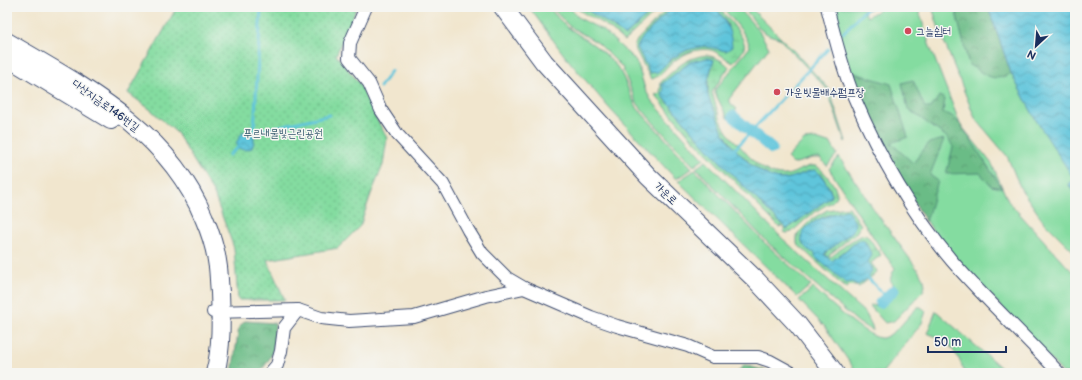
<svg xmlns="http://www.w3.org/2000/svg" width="1082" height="380" viewBox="0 0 1082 380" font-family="'Balsamiq Sans','Poor Story',sans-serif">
  <defs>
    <pattern id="forest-crowns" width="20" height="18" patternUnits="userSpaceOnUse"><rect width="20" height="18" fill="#6bbc86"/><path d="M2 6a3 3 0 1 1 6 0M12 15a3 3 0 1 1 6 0" fill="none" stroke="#579971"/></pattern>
    <pattern id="wetland-marsh" width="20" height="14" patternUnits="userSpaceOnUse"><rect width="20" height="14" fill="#84dca0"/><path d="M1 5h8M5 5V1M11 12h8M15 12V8" fill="none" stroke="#71bd8c"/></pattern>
    <pattern id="park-dots" width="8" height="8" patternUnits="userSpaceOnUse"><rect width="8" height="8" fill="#84dca0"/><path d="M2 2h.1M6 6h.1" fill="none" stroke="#71bd8c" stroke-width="1.8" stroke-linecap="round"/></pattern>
    <pattern id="water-waves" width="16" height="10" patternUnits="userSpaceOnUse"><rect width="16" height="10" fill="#5ec5db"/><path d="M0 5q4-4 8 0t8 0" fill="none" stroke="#4da0b5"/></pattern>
  </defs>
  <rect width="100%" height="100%" fill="#f6f6f2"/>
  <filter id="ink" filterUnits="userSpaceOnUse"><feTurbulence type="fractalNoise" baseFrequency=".025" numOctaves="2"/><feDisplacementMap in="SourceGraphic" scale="8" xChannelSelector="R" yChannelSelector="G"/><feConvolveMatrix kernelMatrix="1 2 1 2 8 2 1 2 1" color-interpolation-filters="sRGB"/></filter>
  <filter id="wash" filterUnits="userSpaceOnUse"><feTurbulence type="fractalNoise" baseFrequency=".012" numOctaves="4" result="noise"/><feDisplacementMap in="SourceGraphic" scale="16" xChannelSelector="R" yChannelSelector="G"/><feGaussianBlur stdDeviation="0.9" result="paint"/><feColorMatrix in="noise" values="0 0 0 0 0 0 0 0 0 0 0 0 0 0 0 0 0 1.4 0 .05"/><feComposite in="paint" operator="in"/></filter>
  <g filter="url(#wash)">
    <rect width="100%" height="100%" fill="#f1e6ce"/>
    <g fill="#84dca0" stroke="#50867f">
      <path d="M529 7H549C555 15 562 23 570 29 586 40 601 48 614 63 626 76 628 94 638 109L692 168 676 179 609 108 564 55Z"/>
      <polygon points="551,7 569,7 579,18 604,31 633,58 638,65 645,89 651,100 704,159 694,166 651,120 636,102 622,67 598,43 569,26"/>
      <path d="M722 7H738L759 31 769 48 729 99 731 104 737 109 728 119 715 93V90L750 47C747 34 731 18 722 7Z"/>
      <polygon points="743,7 750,7 791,48 829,89 846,141 845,142 827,89 779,38 769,35 761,30"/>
      <polygon points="829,7 862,7 867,17 884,7 918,7 929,44 960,124 992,164 1008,201 1065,264 1075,274 1075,373 1063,373 937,238 877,137 854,80"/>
      <polygon points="932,7 957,7 957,16 969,65 1003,78 1011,73 1036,120 1075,179 1068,184 1075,193 1075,253 1044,222 1021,189 1007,156 975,118 939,29"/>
      <polygon points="816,139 828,143 830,142 837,154 827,166 820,158 813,158 793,164 787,158 804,140"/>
      <path d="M839 157 875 211 918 270 924 280 925 286 923 291 894 321 885 323 869 305 880 306 896 291C891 277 887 284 895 268L885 255 829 169Z"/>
      <polygon points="706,161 784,240 866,314 872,326 873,331 859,323 767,242 696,168"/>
      <polygon points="695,170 766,244 811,285 797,297 678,181"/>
      <path d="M813 288C825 298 870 341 883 338 898 333 907 316 918 307H921L926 311 922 323 882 373H857L825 327 799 300Z"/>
      <polygon points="936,311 1007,373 965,373 959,359 947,341 927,333"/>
    </g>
    <g fill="url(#forest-crowns)" stroke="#437672">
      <path d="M957 7H988L1011 73C993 84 985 74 969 65L957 16Z"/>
      <polygon points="851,72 891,84 908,137 891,143 913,163 929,143 944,139 930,175 938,181 926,222 877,137"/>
      <polygon points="913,80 925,108 931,108 939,96 945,99 943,112 952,116 961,125 1002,188 991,186 980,173 946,174 953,147 948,138 908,109 902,83"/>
      <path d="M245 321 275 323C274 348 276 353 259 373H232L239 327Z"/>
      <polygon points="744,365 774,373 737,373"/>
    </g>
    <g fill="url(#wetland-marsh)" stroke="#50867f" fill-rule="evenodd">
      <path d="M576 7H582L611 25 625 36 656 7H661L624 41C616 34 608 26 598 21 590 16 583 14 576 7Z"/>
      <path d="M669 7H672L643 37 637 47 643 58 658 72C670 60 685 47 704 46 711 46 719 49 726 51L728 25 716 7H718C724 14 748 39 744 48 742 54 736 59 733 63 726 59 718 52 711 50 695 47 679 56 668 66 663 71 658 78 651 79L634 47 637 40Z"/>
      <path d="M707 55C716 58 723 60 729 67L712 92C715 105 719 117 725 129 728 134 733 139 737 143 750 157 765 177 786 175 795 174 808 164 815 166 822 167 839 189 837 196 835 200 831 203 828 204 814 212 803 221 792 232L787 233 784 232V228L782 226 779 227 689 135 655 95 660 93 661 82C678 67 684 58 707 55ZM714 60 708 80V97L723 132 735 149 753 166 772 178 784 179 796 177 810 171 821 174 830 189 832 196 787 229C743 187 701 143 662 95L665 90 662 84 690 62Z"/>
      <path d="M849 207 861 225 856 233 829 255 831 257C840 250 856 234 867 235L881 255 871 263 877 271 876 273 859 287 850 285 847 288 843 286 797 244V236L799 232 812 219 827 210ZM832 214 856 224 852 232 824 254 832 261 859 240H864L868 262 872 268 819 262 806 229 819 219Z"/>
    </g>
    <polygon fill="url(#park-dots)" stroke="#50867f" points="177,7 357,7 336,55 359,83 375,116 387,138 383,165 371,194 360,226 338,248 267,260 285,300 238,300 234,248 214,194 177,133 151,110 128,93"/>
    <g fill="url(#water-waves)" stroke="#3c7a9c">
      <polygon points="582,7 656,7 625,36 611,25"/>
      <path d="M672 7H716C725 21 731 29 732 47L726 51 704 46 687 50 671 59 658 72 650 73 637 47 643 37Z"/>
      <polygon points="988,7 1073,7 1075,13 1075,193 1068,184 1074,179 1036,120 1011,73"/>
      <path d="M707 58 714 60C710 72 706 83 708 95 709 101 713 107 715 112 718 119 720 126 723 132 732 148 754 171 772 177 790 184 800 171 816 170 823 177 829 186 832 196L787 229C743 187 701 143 662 95L664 90 662 84 690 62Z"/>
      <polygon points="243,132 254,132 254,142 252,148 245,150 240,149 236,143"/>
      <path d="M847 210 856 224 852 232 824 254 832 261 859 240H864L872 255 868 262 872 271 868 278 858 285 852 282 846 283 815 257V253C811 252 806 249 803 244 793 224 835 213 847 210Z"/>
    </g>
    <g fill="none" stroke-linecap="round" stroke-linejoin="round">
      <g stroke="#5ec5db" stroke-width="3">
        <polyline points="261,7 254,132 329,115"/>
        <polyline points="843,33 864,11 871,7"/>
        <polyline points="380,87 391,71"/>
        <polyline points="735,149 828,49"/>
        <polyline points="229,155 239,147"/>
        <polyline points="868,278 888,299"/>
      </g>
      <g stroke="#5ec5db" stroke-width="11">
        <polyline points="733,116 772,149"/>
        <polyline points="880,303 894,290"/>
      </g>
    </g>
  </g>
  <g filter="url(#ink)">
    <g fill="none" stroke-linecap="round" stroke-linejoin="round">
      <g stroke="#3b4a6f" stroke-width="14">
        <g id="street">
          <polyline points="366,7 350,43 349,58 369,83 381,110 397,134 443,184 468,230 482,253 507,278 524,288 591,317 617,326 688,346 713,357 758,357 770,361 792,373"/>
          <path d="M827 7C835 37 842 68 854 97 879 156 911 212 952 261 986 300 1024 335 1059 373"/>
          <polyline points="213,312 298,310"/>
          <polyline points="270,373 277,365 281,351 284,328 298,310 321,318 349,321 414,317 486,296 524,288"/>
        </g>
      </g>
      <g stroke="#3b4a6f" stroke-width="20">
        <g id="secondary">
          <polyline points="503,7 544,62 648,176 756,280 798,325 835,373"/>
          <path d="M7 42C85 88 168 130 204 218 211 234 216 251 218 267 219 275 219 284 220 292 221 318 222 348 215 373"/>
          <polyline points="7,57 111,120"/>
        </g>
      </g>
      <use href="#street" stroke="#fff" stroke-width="12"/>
      <use href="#secondary" stroke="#fff" stroke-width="18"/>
    </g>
  </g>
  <g fill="#d1495b" stroke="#f6f6f2" stroke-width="1.5">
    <circle cx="908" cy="31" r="4"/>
    <circle cx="777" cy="92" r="4"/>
  </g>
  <g text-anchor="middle" stroke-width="3" stroke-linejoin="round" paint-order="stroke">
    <g font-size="11" fill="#1b2f5e" stroke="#f6f6f2" text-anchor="start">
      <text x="916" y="35">그늘쉼터</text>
      <text x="785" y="96">가운빗물배수펌프장</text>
    </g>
    <g font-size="11" fill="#1b2f5e" stroke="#f6f6f2">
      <text transform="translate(106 105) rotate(36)" y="4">다산지금로146번길</text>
      <text transform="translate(666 193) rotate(44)" y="4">가운로</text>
    </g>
    <g font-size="11" fill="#355a6e" stroke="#f6f6f2">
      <text x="283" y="137">푸르내물빛근린공원</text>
    </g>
  </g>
  <rect width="1082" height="380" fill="none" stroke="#f6f6f2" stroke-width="24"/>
  <g transform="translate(1036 46) rotate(206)" stroke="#f6f6f2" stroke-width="3" paint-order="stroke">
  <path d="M0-3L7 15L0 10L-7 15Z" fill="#1b2f5e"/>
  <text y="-6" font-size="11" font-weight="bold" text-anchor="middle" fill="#1b2f5e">N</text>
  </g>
  <path d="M928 346v6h78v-6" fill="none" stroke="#1b2f5e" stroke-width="2"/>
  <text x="934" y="346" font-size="12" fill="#1b2f5e" stroke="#f6f6f2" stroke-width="3" paint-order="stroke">50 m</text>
</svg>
